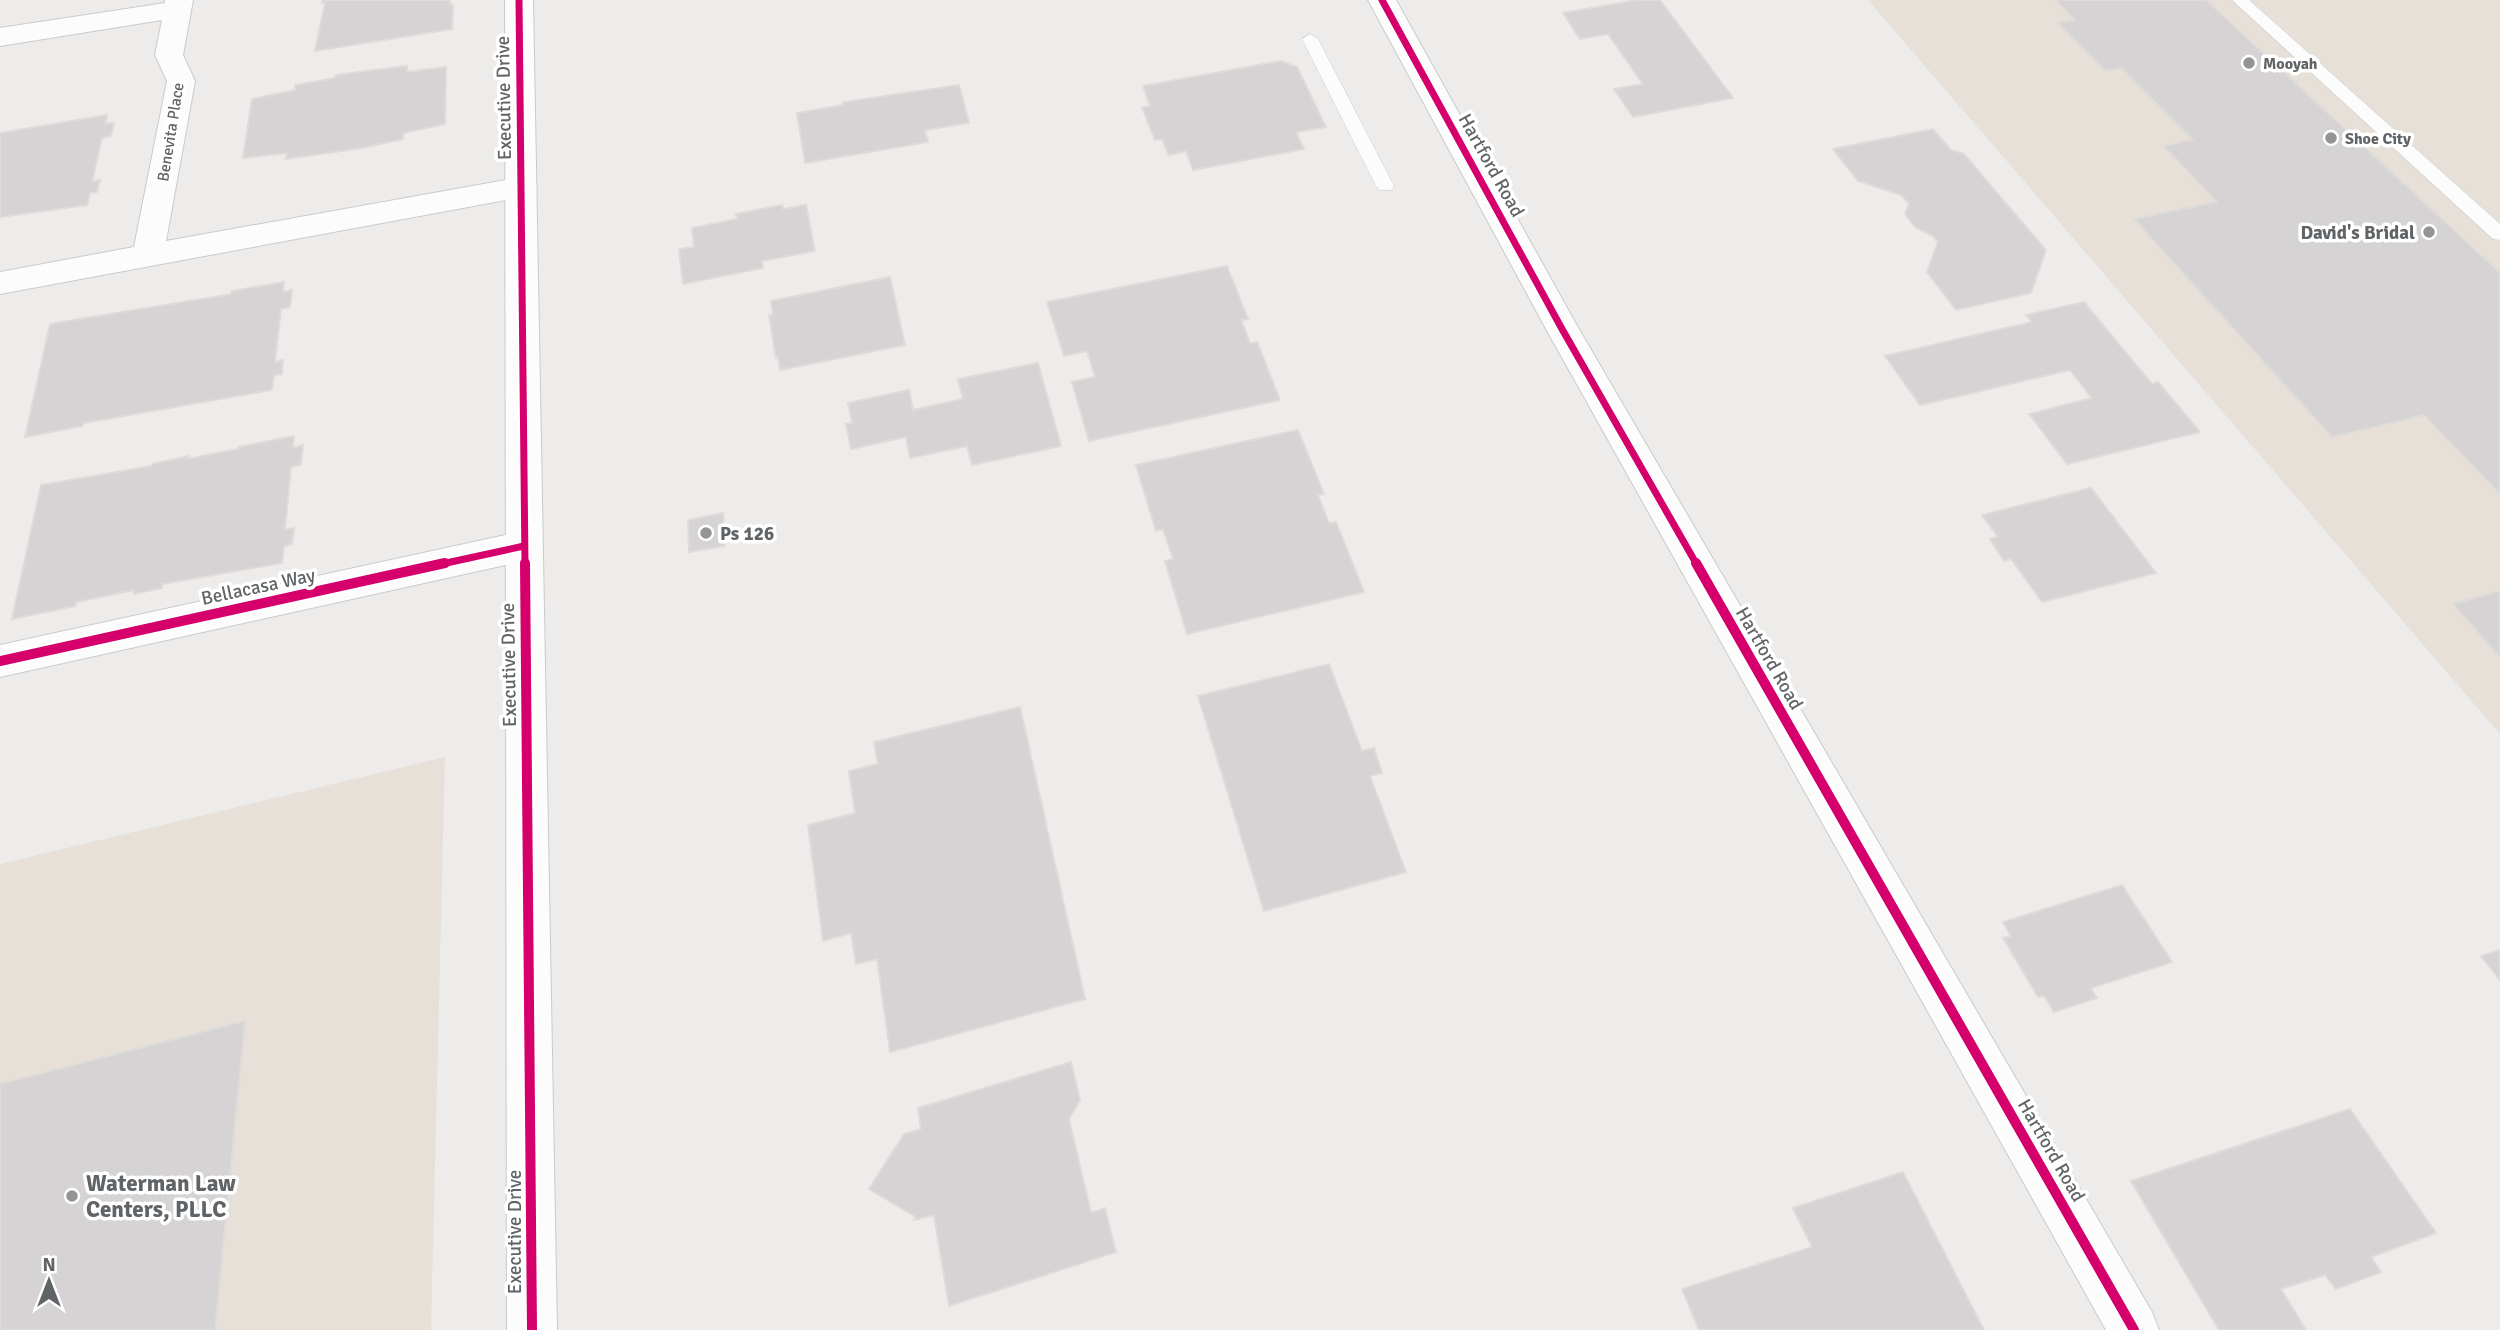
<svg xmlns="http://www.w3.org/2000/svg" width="2500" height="1330" viewBox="0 0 2500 1330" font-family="Signika,sans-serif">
  <rect width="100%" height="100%" fill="#eeecea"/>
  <g fill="#e6e0d9">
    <polygon points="1868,0 2500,0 2500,734"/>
    <polygon points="445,757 431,1330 0,1330 0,864"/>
  </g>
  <g fill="#d5d3d3" stroke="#dedbd9" stroke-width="2">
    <polygon points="322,0 450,0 450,5 453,5 452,29 315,51 325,3 322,3"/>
    <polygon points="1637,0 1660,0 1733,98 1633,117 1614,89 1643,84 1608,34 1580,39 1563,13"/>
    <polygon points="2056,0 2206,0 2500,273 2500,494 2424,415 2332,437 2134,219 2217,202 2164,146 2193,140 2122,68 2105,71 2058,23 2075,20"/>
    <polygon points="1281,61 1297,67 1326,127 1296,132 1304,149 1193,170 1186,151 1169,155 1162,139 1155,140 1142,107 1150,106 1143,86"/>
    <polygon points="407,66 407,72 446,67 445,124 403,133 403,139 362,148 286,159 287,153 243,158 252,99 295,90 295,85 335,78 336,75"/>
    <polygon points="959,85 969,123 925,130 928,142 805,163 797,113 843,105 843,102"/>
    <polygon points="107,115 105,124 114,123 111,136 102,138 92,182 100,180 97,192 90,193 87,205 0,217 0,133"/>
    <polygon points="1933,129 1951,150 1964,154 2046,250 2031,293 1956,310 1927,272 1938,242 1933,236 1915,227 1905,214 1909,204 1901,195 1858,181 1833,149"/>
    <polygon points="782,205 783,209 806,205 815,251 762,261 763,268 683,284 679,249 694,247 692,228 737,219 736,214"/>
    <polygon points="1227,266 1248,319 1241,320 1245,330 1250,344 1257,342 1280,400 1089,441 1072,382 1095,377 1087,351 1064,356 1047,302"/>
    <polygon points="890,277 905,345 780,370 778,357 776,358 769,315 773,315 771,301"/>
    <polygon points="284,282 283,292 292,290 290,307 281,309 275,362 283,360 282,374 274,375 272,390 84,423 82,426 25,437 50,324 232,294 232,291"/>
    <polygon points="2084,302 2152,384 2158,382 2200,432 2067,464 2029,414 2092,398 2070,370 1920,405 1885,356 2032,322 2026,315"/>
    <polygon points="1038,363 1061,446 972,465 967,446 910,458 906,437 851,449 846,424 852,423 848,403 909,390 913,410 963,399 958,379"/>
    <polygon points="1298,430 1324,494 1318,495 1329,523 1336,522 1364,592 1187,634 1165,561 1173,559 1163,529 1156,531 1136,465"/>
    <polygon points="294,436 293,448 303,445 301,465 291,467 285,530 294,528 292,544 284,546 282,563 162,584 162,588 134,594 134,590 77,602 75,606 12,619 41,485 151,466 152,464 188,456 187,459 238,449 238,447"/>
    <polygon points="2091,488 2156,573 2042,602 2011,559 2004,561 1990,539 1998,537 1982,515"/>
    <polygon points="723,513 725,546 689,552 688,520"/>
    <polygon points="2500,591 2500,657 2453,604"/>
    <polygon points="1329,664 1362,751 1374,748 1382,773 1370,776 1406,872 1264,911 1198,696"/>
    <polygon points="1020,707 1085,999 890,1052 877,959 856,964 851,933 823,941 808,825 855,813 849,771 878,764 874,742"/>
    <polygon points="2122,885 2172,962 2091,988 2097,998 2054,1012 2044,996 2038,997 2003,938 2011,936 2003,922"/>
    <polygon points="2500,950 2500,980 2481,956"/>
    <polygon points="245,1021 215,1330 0,1330 0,1084"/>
    <polygon points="1071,1062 1080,1100 1069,1119 1091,1213 1105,1208 1116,1252 949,1306 934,1215 914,1220 916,1217 869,1189 904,1134 921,1129 918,1108"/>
    <polygon points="2350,1109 2436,1233 2371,1257 2381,1272 2336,1289 2325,1275 2281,1289 2306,1330 2219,1330 2131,1181"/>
    <polygon points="1903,1172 1984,1330 1699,1330 1682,1289 1812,1247 1793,1208"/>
  </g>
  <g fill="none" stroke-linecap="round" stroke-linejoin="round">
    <g stroke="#cbcaca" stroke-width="1">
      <g id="service">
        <polygon points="2232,0 2249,0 2500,224 2500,240 2493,239"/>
        <polygon points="1310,34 1318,39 1394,186 1391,190 1379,190 1376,186 1302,39"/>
      </g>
    </g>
    <g stroke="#cbcaca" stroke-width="2">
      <g id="minor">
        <polygon points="165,0 193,0 183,55 195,81 166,241 522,177 533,180 537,187 533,194 522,197 0,294 0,272 134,247 167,81 155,55 162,20 0,46 0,28 165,3"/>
        <polygon points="1368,0 1396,0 1576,324 2152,1312 2159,1330 2106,1330 1546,329"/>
        <polygon points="524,531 537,536 542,546 537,556 524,561 0,677 0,645"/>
      </g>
    </g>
    <g stroke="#cbcaca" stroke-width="2">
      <polygon id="tertiary" points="505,0 533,0 557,1330 507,1330"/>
    </g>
    <use href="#service" fill="#fcfcfc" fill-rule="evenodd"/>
    <use href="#minor" fill="#fcfcfc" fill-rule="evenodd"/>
    <use href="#tertiary" fill="#fcfcfc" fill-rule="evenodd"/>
    <g stroke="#fff" stroke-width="10">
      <g id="cycleway-far1">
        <polyline points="519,0 525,565"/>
        <polyline points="1382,0 1562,329 1697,565"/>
        <polyline points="437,565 524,546"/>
      </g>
    </g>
    <g stroke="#fff" stroke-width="14">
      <g id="cycleway">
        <polyline points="525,563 532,1330"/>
        <polyline points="1696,563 2134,1330"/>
        <polyline points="0,661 445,563"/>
      </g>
    </g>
    <use href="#cycleway-far1" stroke="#d6006c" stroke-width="7"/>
    <use href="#cycleway" stroke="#d6006c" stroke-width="10"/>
  </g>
  <g fill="#929495" stroke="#fff" stroke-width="2.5">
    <circle cx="2249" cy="63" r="7"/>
    <circle cx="2331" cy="138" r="7"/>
    <circle cx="2429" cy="232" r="7"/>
    <circle cx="706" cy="533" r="7"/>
    <circle cx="72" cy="1196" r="7"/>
  </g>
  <g text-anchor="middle" stroke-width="7" stroke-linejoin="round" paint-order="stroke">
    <g font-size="16" font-weight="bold" fill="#606467" stroke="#fff" text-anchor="start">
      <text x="2263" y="69">Mooyah</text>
      <text x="2345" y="144">Shoe City</text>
    </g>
    <g font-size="16" fill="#606467" stroke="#fff">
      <text transform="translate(170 132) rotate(-81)" y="6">Benevita Place</text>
    </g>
    <g font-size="19" fill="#606467" stroke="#fff">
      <text transform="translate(503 98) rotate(-91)" y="7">Executive Drive</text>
      <text transform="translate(1492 165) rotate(61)" y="7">Hartford Road</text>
      <text transform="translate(258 586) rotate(-12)" y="7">Bellacasa Way</text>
      <text transform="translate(1770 658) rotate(60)" y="7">Hartford Road</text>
      <text transform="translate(508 665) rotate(-91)" y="7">Executive Drive</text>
      <text transform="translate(2052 1150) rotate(60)" y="7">Hartford Road</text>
      <text transform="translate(514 1232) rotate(-90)" y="7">Executive Drive</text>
    </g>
    <g font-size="19" font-weight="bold" fill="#606467" stroke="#fff" text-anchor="end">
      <text x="2415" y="239">David's Bridal</text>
      <text x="720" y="540" text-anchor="start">Ps 126</text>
    </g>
    <g font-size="23" font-weight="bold" fill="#606467" stroke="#fff" text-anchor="start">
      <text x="86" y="1191">Waterman Law<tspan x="86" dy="26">Centers, PLLC</tspan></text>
    </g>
  </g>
  <g transform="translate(49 1281)" stroke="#ffffff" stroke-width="5" paint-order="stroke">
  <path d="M0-5L12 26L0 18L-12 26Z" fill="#606467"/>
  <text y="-10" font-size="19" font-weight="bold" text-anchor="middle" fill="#606467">N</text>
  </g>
</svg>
